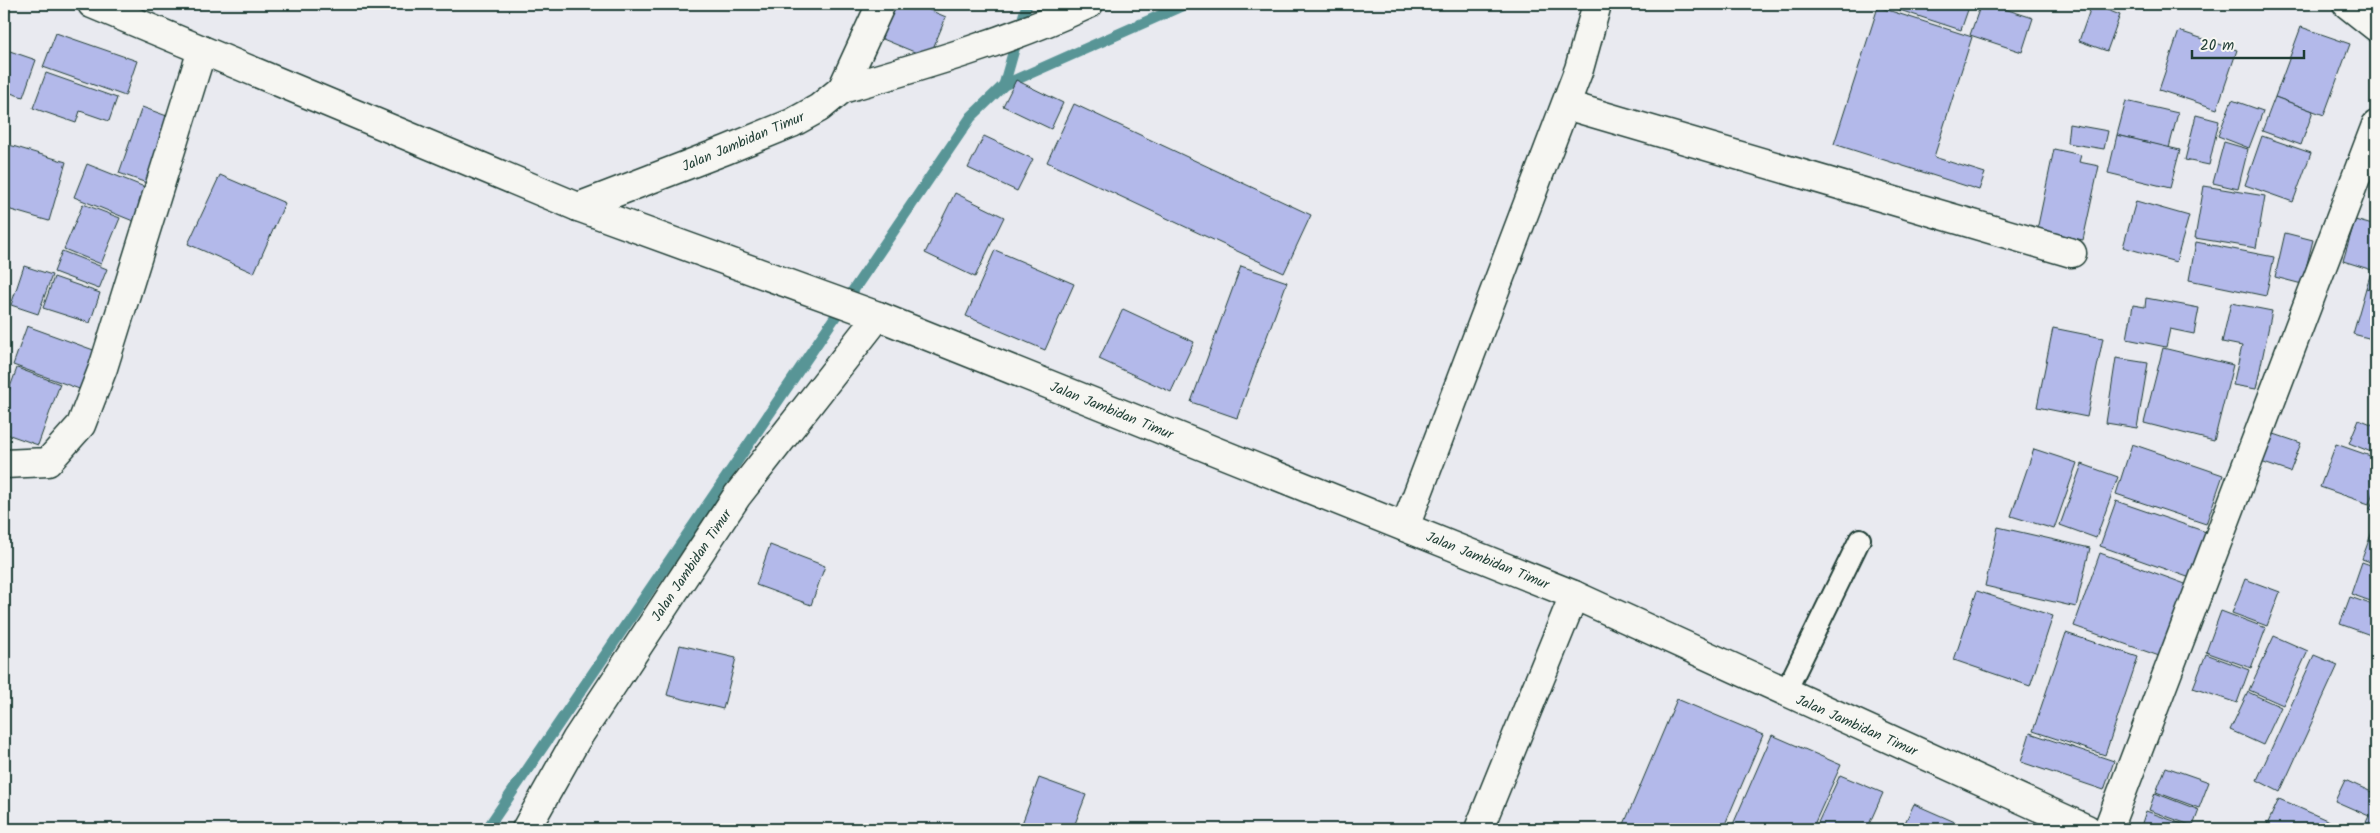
<svg xmlns="http://www.w3.org/2000/svg" width="2380" height="833" viewBox="0 0 2380 833" font-family="Kalam,sans-serif">
  <rect width="100%" height="100%" fill="#e9eaf0"/>
  <filter id="ink" filterUnits="userSpaceOnUse"><feTurbulence type="fractalNoise" baseFrequency=".02" numOctaves="2"/><feDisplacementMap in="SourceGraphic" scale="10" xChannelSelector="R" yChannelSelector="G"/><feConvolveMatrix kernelMatrix="1 2 1 2 8 2 1 2 1" color-interpolation-filters="sRGB"/></filter>
  <g filter="url(#ink)">
    <g fill="none" stroke-linecap="round" stroke-linejoin="round">
      <g stroke="#599596" stroke-width="11">
        <polyline points="1004,85 1027,4"/>
        <polyline points="487,829 971,117 1004,85 1186,4"/>
      </g>
    </g>
    <g fill="#b3b9ea" stroke="#1f3d34">
      <polygon points="892,4 915,4 946,17 929,58 878,37"/>
      <polygon points="1881,4 1970,4 1961,30"/>
      <polygon points="1981,4 1989,4 2033,18 2022,52 1970,35"/>
      <polygon points="2092,4 2120,15 2107,51 2079,41"/>
      <polygon points="1878,7 1972,37 1934,157 1985,173 1979,190 1834,144"/>
      <polygon points="2301,27 2350,44 2324,115 2275,97"/>
      <polygon points="2179,31 2237,50 2217,109 2159,90"/>
      <polygon points="56,33 137,61 125,96 43,67"/>
      <polygon points="4,49 36,60 23,97 4,91"/>
      <polygon points="46,73 117,98 109,121 80,111 76,123 33,108"/>
      <polygon points="1016,80 1063,103 1051,129 1003,106"/>
      <polygon points="2275,97 2313,111 2301,145 2262,131"/>
      <polygon points="2232,100 2263,111 2249,148 2218,136"/>
      <polygon points="2126,101 2178,113 2169,148 2117,135"/>
      <polygon points="1074,104 1311,215 1284,273 1047,162"/>
      <polygon points="142,107 178,120 155,186 119,173"/>
      <polygon points="2196,115 2219,121 2209,165 2185,160"/>
      <polygon points="2069,124 2108,131 2104,149 2067,143"/>
      <polygon points="2117,135 2180,150 2170,188 2108,173"/>
      <polygon points="984,136 1033,159 1017,191 968,168"/>
      <polygon points="2262,136 2311,153 2293,202 2245,185"/>
      <polygon points="2224,142 2248,149 2238,189 2213,183"/>
      <polygon points="6,144 66,162 49,221 4,208"/>
      <polygon points="2054,149 2081,155 2079,162 2099,166 2083,240 2037,230"/>
      <polygon points="87,164 157,192 143,225 74,197"/>
      <polygon points="220,175 285,203 254,273 188,244"/>
      <polygon points="2204,186 2265,196 2256,248 2195,238"/>
      <polygon points="955,193 1004,217 975,277 925,253"/>
      <polygon points="2136,201 2189,216 2176,262 2123,247"/>
      <polygon points="83,204 120,218 101,264 64,249"/>
      <polygon points="2355,220 2376,226 2376,291 2366,288 2372,270 2343,261"/>
      <polygon points="2285,233 2313,240 2302,284 2275,277"/>
      <polygon points="2196,242 2274,257 2266,296 2189,280"/>
      <polygon points="995,250 1074,284 1045,350 966,316"/>
      <polygon points="62,251 107,269 99,289 54,272"/>
      <polygon points="24,266 52,275 38,314 11,305"/>
      <polygon points="1241,266 1287,282 1237,418 1191,402"/>
      <polygon points="54,277 100,293 90,323 43,308"/>
      <polygon points="2366,288 2376,291 2376,340 2353,334"/>
      <polygon points="2146,298 2199,308 2194,334 2170,329 2166,347 2127,339 2133,305 2145,307"/>
      <polygon points="2231,303 2272,311 2256,389 2233,385 2242,346 2222,342"/>
      <polygon points="1123,309 1194,342 1171,392 1099,359"/>
      <polygon points="27,326 99,352 85,391 13,365"/>
      <polygon points="2053,328 2103,338 2087,417 2037,407"/>
      <polygon points="2163,348 2233,365 2214,441 2144,423"/>
      <polygon points="2116,358 2148,363 2137,428 2106,423"/>
      <polygon points="17,368 60,384 38,445 4,433 4,404"/>
      <polygon points="2359,419 2376,426 2376,454 2349,443"/>
      <polygon points="2271,433 2301,443 2290,472 2261,462"/>
      <polygon points="2132,444 2223,475 2206,524 2116,494"/>
      <polygon points="2336,444 2376,458 2376,484 2369,504 2320,487"/>
      <polygon points="2034,449 2077,463 2054,529 2011,516"/>
      <polygon points="2082,464 2118,477 2096,538 2060,525"/>
      <polygon points="2376,491 2376,511 2370,509"/>
      <polygon points="2116,501 2212,534 2196,580 2100,546"/>
      <polygon points="2376,521 2376,564 2362,559"/>
      <polygon points="1998,527 2090,548 2076,607 1985,586"/>
      <polygon points="770,545 825,566 811,605 756,585"/>
      <polygon points="2100,553 2188,585 2162,657 2074,626"/>
      <polygon points="2362,562 2376,567 2376,603 2351,594"/>
      <polygon points="2245,579 2280,592 2267,626 2232,613"/>
      <polygon points="1977,591 2053,616 2030,686 1954,660"/>
      <polygon points="2350,597 2376,606 2376,637 2340,624"/>
      <polygon points="2221,611 2266,628 2251,668 2206,652"/>
      <polygon points="2066,633 2138,657 2105,755 2033,731"/>
      <polygon points="2274,636 2308,651 2283,705 2249,690"/>
      <polygon points="680,645 736,658 723,709 667,695"/>
      <polygon points="2206,654 2249,670 2237,703 2193,688"/>
      <polygon points="2314,655 2338,665 2280,792 2257,780"/>
      <polygon points="2248,692 2281,707 2263,745 2230,730"/>
      <polygon points="1677,699 1763,735 1723,829 1622,829"/>
      <polygon points="2030,733 2114,761 2104,790 2021,762"/>
      <polygon points="1772,735 1841,765 1812,829 1731,829"/>
      <polygon points="2166,767 2209,782 2199,808 2156,792"/>
      <polygon points="1840,775 1883,793 1867,829 1815,829"/>
      <polygon points="1039,778 1086,795 1073,829 1020,829"/>
      <polygon points="2345,780 2376,794 2376,829 2363,829 2369,816 2335,801"/>
      <polygon points="2155,793 2199,810 2193,826 2149,810"/>
      <polygon points="2279,799 2336,824 2334,829 2265,829"/>
      <polygon points="1914,804 1964,826 1963,829 1902,829"/>
      <polygon points="2146,811 2193,828 2192,829 2140,829"/>
    </g>
    <g fill="none" stroke-linecap="round" stroke-linejoin="round">
      <g stroke="#1f3d34" stroke-width="24">
        <polyline id="lane" points="1785,693 1860,539"/>
      </g>
      <g stroke="#1f3d34" stroke-width="31">
        <g id="street">
          <polyline points="92,4 578,207 878,316 1574,595 2087,829"/>
          <polyline points="2347,4 2376,27"/>
          <path d="M842 89C926 65 1009 41 1089 4"/>
          <polyline points="1566,105 2072,253"/>
          <polyline points="578,207 726,150 792,123 819,108 842,89 881,4"/>
          <polyline points="4,464 48,462 81,425 103,368 202,50"/>
          <polyline points="1405,527 1579,69 1597,4"/>
          <polyline points="526,829 576,740 737,496 878,316"/>
          <polyline points="1479,829 1574,595"/>
          <polyline points="2108,829 2376,125"/>
        </g>
      </g>
      <use href="#lane" stroke="#f6f6f2" stroke-width="20"/>
      <use href="#street" stroke="#f6f6f2" stroke-width="28"/>
    </g>
  </g>
  <g text-anchor="middle" stroke-width="5" stroke-linejoin="round" paint-order="stroke">
    <g font-size="14" fill="#1f3d34" stroke="#f6f6f2">
      <text transform="translate(743 141) rotate(-23)" y="5">Jalan Jambidan Timur</text>
      <text transform="translate(1112 410) rotate(22)" y="5">Jalan Jambidan Timur</text>
      <text transform="translate(1488 560) rotate(22)" y="5">Jalan Jambidan Timur</text>
      <text transform="translate(691 565) rotate(-56)" y="5">Jalan Jambidan Timur</text>
      <text transform="translate(1857 725) rotate(24)" y="5">Jalan Jambidan Timur</text>
    </g>
  </g>
  <rect width="2380" height="833" fill="none" stroke="#f6f6f2" stroke-width="20"/>
  <rect x="10" y="10" width="2360" height="813" fill="none" stroke="#1f3d34" stroke-width="2" filter="url(#ink)"/>
  <path d="M2192 50v8h112v-8" fill="none" stroke="#1f3d34" stroke-width="2.5"/>
  <text x="2200" y="50" font-size="15" fill="#1f3d34" stroke="#f6f6f2" stroke-width="4" paint-order="stroke">20 m</text>
</svg>
